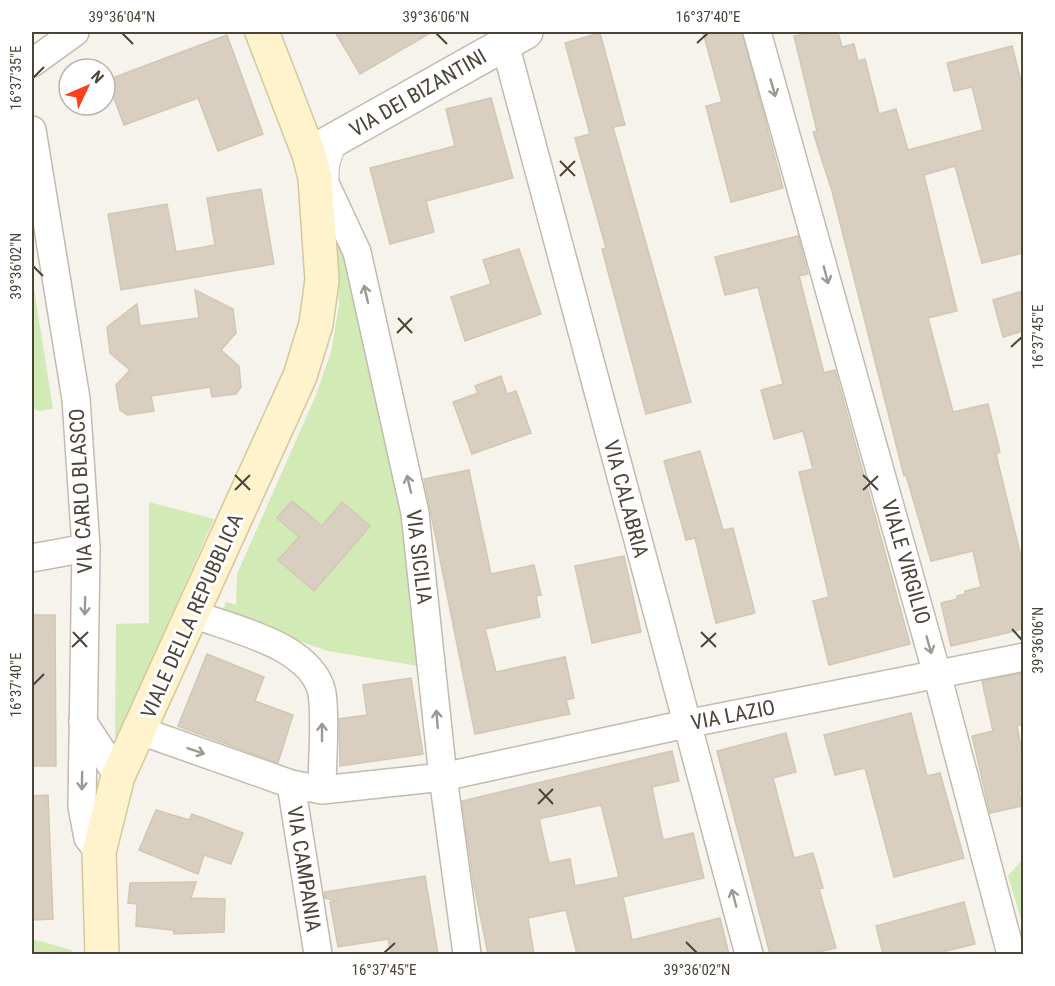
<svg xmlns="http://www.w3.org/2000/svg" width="1055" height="986" viewBox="0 0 1055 986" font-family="'Roboto Condensed',sans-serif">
  <rect width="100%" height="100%" fill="#f6f3ec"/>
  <g fill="#d2eab5">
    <polygon points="342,243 406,513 419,666 328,651 221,615 226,602 236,605 237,574 316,395 331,352 339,305 337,244"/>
    <polygon points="32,276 53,409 38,411 32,407"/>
    <polygon points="149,502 214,519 115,743 116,624 149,623"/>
    <polygon points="1023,859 1023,926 1008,876"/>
    <polygon points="32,939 72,950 71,954 32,954"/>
  </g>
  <g fill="#d8cfc1" stroke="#d3c7b4" stroke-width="1.5" fill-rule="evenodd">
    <polygon points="335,32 432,32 360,74"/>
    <polygon points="703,32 742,32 783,188 731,202 706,106 722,102"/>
    <polygon points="814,32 838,32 842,47 854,44 858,61 865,59 879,114 896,109 908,150 983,130 972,87 954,91 947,63 1012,46 1023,88 1023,253 982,263 955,166 924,175 957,311 928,318 953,412 988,404 1000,452 996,454 1023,565 1023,629 951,646 941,603 957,599 957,596 965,594 965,591 981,587 973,551 931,561 906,475 904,476 832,191 813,132 817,131 794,36"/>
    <polygon points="600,33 625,125 613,127 691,402 646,414 602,249 606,248 575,138 590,134 565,43"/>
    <polygon points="227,35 263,134 218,151 198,98 124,125 107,80"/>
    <polygon points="491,98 513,178 426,201 434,232 390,244 370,168 455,146 446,109"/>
    <polygon points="261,189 274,264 121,290 108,214 167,204 176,252 215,245 207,198"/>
    <polygon points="798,236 808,274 799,276 824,373 835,370 910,644 829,665 813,601 829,597 799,472 813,469 803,431 774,439 761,390 783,384 758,287 725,295 715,257"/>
    <polygon points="519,249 541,314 465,341 451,297 491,284 483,260"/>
    <polygon points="195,290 233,309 236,333 221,350 239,366 241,387 236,394 212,397 210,387 151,396 154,411 127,415 120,410 116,385 130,370 110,353 107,327 137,304 140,326 199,318"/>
    <polygon points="1023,291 1023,331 1003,337 993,300"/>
    <polygon points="501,376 507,394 516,391 531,433 472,454 453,402 478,393 475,386"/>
    <polygon points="700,451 723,530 733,528 755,613 716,623 695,538 686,540 664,461"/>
    <polygon points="469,470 491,574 534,565 541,595 536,596 540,617 485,629 496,672 565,657 574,698 566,700 570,714 475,734 424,479"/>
    <polygon points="292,501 322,526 342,502 370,526 314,591 278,560 299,537 277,518"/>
    <polygon points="624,556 641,632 592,643 575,566"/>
    <polygon points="32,615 55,615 56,766 32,766"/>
    <polygon points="207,654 264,677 255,701 293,715 278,763 178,726"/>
    <polygon points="1023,673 1023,724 1017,726 1023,756 1023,790 1019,791 1022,806 990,813 972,736 993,731 982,681"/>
    <polygon points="411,678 423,754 340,766 339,719 367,715 363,685"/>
    <polygon points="911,713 927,776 940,773 964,858 894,877 865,768 835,775 824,735"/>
    <polygon points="786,733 796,772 773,778 794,858 813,853 823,888 819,889 836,948 810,954 770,954 717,751"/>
    <path d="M672 751 679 781 652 787 663 840 693 833 704 878 623 897 632 940 720 918 729 954H577L566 910 528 918 534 954H488L474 885 462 801ZM601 805 619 877 575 886 570 859 549 863 539 819Z"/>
    <polygon points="48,795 53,919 32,920 32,796"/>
    <polygon points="156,810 189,820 192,814 243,833 231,864 204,855 198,874 139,850"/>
    <polygon points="425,876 438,954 391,954 388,939 338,947 330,902 338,902 325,898 324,892"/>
    <polygon points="196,882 191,898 225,899 224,932 174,934 173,930 136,926 137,904 128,903 130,883"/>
    <polygon points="964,902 975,944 934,954 883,954 876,926"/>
  </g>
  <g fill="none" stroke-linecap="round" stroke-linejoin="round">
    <g stroke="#c2bbae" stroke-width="16">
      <polyline id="service" points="331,187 332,165 340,141"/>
    </g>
    <g stroke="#c2bbae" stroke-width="30">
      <g id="minor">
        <polyline points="757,32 937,674 1011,954"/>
        <polyline points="505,44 749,954"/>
        <polyline points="32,63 75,32"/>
        <polyline points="32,130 76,399 86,548 82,806 88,838 99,852"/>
        <polyline points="315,178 323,179 357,252 415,513 443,777 467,954"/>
        <polyline points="32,558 86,548"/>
        <path d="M193 614C232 629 312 645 322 693 326 717 322 764 322 790"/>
        <polyline points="83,722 118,776"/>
        <polyline points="141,731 291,784 322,790 443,777 686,724 1024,657"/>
        <polyline points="291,784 318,954"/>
      </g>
    </g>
    <g stroke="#c2bbae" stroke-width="36">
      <polyline id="tertiary" points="309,154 526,32"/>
    </g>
    <g stroke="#d6c79b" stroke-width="36">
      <polyline id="secondary" points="102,954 99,852 118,776 300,376 316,324 322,280 315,178 309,154 262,32"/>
    </g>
    <use href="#service" stroke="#fff" stroke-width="14"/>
    <use href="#minor" stroke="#fff" stroke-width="27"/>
    <use href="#tertiary" stroke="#fff" stroke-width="33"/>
    <use href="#secondary" stroke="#fff3cd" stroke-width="33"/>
  </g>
  <defs><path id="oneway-shaft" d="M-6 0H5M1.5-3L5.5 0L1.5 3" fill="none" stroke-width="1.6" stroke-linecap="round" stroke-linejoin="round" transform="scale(1.5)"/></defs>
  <g stroke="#9c9892">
    <use href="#oneway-shaft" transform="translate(773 88) rotate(74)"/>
    <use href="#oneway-shaft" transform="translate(826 275) rotate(75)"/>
    <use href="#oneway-shaft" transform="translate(366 294) rotate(-103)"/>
    <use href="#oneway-shaft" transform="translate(409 484) rotate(-103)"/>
    <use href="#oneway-shaft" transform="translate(85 606) rotate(91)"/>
    <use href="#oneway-shaft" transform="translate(929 645) rotate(74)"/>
    <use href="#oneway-shaft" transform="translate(437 719) rotate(-95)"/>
    <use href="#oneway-shaft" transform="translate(322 732) rotate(-90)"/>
    <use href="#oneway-shaft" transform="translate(196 751) rotate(19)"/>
    <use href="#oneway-shaft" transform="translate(82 781) rotate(91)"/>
    <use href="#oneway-shaft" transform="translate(734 898) rotate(-105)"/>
  </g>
  <path fill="none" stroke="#4b4439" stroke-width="2" d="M122 33 133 44M436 33 447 44M697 43 708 33M33 78 44 67M560 161 575 176M560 176 575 161M33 266 43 276M398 318 412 333M397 333 412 318M1011 347 1022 337M235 475 250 490M863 475 878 490M235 490 250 475M863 490 878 476M1012 629 1022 640M73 632 87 647M701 632 716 647M72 647 88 632M701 647 716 633M33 685 44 674M539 789 553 804M538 804 553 789M686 942 697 953M384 953 395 943"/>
  <g text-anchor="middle" stroke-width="6" stroke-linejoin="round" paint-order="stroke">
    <g font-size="21" fill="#4b4439" stroke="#fff">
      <text transform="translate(418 93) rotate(-30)" y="7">VIA DEI BIZANTINI</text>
      <text transform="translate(81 491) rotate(-93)" y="7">VIA CARLO BLASCO</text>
      <text transform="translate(626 499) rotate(75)" y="7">VIA CALABRIA</text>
      <text transform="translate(419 557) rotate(83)" y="7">VIA SICILIA</text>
      <text transform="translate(906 562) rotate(74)" y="7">VIALE VIRGILIO</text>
      <text transform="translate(192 616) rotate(-66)" y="7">VIALE DELLA REPUBBLICA</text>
      <text transform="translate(733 715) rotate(-11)" y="7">VIA LAZIO</text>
      <text transform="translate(304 869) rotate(81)" y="7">VIA CAMPANIA</text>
    </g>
  </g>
  <rect width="1055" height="986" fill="none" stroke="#ffffff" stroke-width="66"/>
  <g transform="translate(87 87) rotate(46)"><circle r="28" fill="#ffffff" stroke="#b7b4b0" stroke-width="1.5"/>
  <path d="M0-4.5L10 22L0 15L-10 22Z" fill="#fc3f1d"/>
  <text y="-9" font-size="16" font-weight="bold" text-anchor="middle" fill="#4b4439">N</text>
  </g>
  <rect x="33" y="33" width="989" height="920" fill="none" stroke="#4b4439" stroke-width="2"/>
  <g font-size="15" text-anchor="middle" fill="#4b4439">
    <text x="122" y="22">39°36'04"N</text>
    <text x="436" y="22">39°36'06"N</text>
    <text x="708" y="22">16°37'40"E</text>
    <text transform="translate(16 78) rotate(-90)" y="5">16°37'35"E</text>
    <text transform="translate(16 266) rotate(-90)" y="5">39°36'02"N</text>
    <text transform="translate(1038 337) rotate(-90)" y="5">16°37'45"E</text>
    <text transform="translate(1038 640) rotate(-90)" y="5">39°36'06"N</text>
    <text transform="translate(16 685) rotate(-90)" y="5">16°37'40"E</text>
    <text x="384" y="975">16°37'45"E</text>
    <text x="697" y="975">39°36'02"N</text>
  </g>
</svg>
